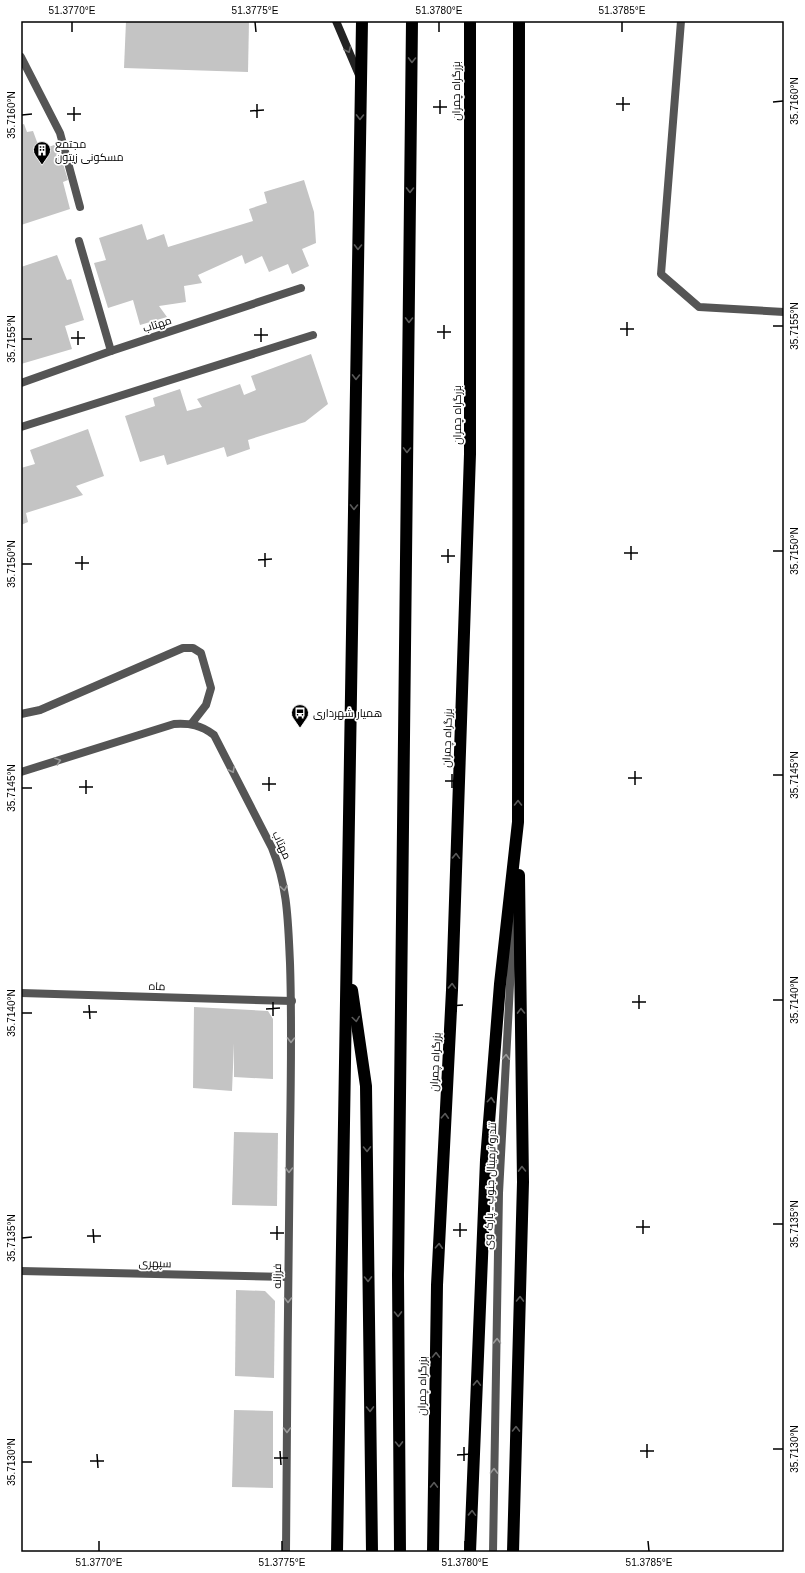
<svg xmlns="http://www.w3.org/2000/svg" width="805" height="1573" viewBox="0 0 805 1573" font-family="Arial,Cairo,sans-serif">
  <rect width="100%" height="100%" fill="#fff"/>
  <g fill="#c4c4c4">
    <polygon points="126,21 249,21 248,72 124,68"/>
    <polygon points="24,124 27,132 33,131 40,150 57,144 68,180 63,182 70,209 21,225 21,125"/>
    <polygon points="304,180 314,212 316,243 302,249 309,266 292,274 288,264 269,272 262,256 245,264 242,255 198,275 202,283 184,286 186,302 159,306 167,317 140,325 133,300 108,308 94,263 106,260 99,238 142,224 147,240 164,234 168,247 253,221 249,209 267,203 264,192"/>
    <polygon points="57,255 67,280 71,279 84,320 65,326 72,349 21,364 21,267"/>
    <polygon points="311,354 328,404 305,422 248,440 250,449 227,457 224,447 167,465 164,455 140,462 125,416 155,406 153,398 180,389 187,411 202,407 197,399 240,384 244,395 256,390 251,376"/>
    <polygon points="88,429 104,476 76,486 83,495 26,513 28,522 21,525 21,468 35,464 30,450"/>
    <polygon points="194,1007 268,1011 273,1019 273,1079 234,1077 234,1043 232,1091 193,1088"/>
    <polygon points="234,1132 278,1133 277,1206 232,1205"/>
    <polygon points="236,1290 265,1291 275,1301 274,1378 235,1376"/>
    <polygon points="234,1410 273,1411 273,1488 232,1487"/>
  </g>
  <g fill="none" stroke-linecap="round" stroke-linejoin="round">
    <g stroke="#555" stroke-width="8">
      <polyline points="681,21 661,274 699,307 784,312"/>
      <polyline points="493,1552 499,1193 514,909"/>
    </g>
    <g stroke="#555" stroke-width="8">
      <polyline points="21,57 60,133 80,207"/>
      <polyline points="79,241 111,351"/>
      <polyline points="21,383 111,351 301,288"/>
      <polyline points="21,427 313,335"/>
      <polyline points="21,714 40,710 183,648 193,648 201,653 211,688 206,705 192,723"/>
      <path d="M21 772 174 724C190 723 201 725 214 735L272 848C288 887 288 922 290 963 292 1021 291 1079 290 1137 288 1275 287 1414 286 1552"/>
      <polyline points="21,993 292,1001"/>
      <polyline points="21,1271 288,1277"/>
    </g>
    <polyline stroke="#222" stroke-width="8" points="336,21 359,75"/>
    <g stroke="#000" stroke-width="12">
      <polyline points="352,990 366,1086 372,1552"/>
      <polyline points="337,1552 362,21"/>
      <polyline points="400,1552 398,1275 412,21"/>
      <polyline points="433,1552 437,1285 452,990 470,454 470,21"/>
      <polyline points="470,1552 486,1160 500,984 518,822 519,21"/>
      <polyline points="513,1552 523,1182 519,875"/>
    </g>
  </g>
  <defs><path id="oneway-chevron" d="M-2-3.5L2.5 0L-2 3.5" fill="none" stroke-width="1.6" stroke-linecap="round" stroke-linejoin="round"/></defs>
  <use stroke="#646464" href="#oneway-chevron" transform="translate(348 50) rotate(66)"/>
  <g stroke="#595959">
    <use href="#oneway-chevron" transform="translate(412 60) rotate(91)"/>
    <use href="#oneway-chevron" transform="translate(360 117) rotate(91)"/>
    <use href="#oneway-chevron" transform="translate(410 190) rotate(91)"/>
    <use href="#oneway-chevron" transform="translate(358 247) rotate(91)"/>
    <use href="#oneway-chevron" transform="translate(409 320) rotate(91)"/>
    <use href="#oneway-chevron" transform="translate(356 377) rotate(91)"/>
    <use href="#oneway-chevron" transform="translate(407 450) rotate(91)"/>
    <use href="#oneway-chevron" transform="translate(354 507) rotate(91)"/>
    <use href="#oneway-chevron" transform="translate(518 803) rotate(-90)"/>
    <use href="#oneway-chevron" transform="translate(456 856) rotate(-88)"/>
    <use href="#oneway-chevron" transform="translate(452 986) rotate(-88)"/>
    <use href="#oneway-chevron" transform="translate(521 1011) rotate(-91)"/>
    <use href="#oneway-chevron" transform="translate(356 1019) rotate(82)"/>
    <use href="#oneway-chevron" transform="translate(491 1100) rotate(-85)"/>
    <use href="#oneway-chevron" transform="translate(445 1116) rotate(-87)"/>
    <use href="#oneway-chevron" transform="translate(367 1149) rotate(89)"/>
    <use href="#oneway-chevron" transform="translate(522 1169) rotate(-91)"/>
    <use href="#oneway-chevron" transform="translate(439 1246) rotate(-87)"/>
    <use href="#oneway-chevron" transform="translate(368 1279) rotate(89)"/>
    <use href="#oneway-chevron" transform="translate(520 1299) rotate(-89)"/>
    <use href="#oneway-chevron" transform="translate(398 1314) rotate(89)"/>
    <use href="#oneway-chevron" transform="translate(436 1355) rotate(-89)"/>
    <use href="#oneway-chevron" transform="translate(477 1383) rotate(-88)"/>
    <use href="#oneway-chevron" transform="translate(370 1409) rotate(89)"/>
    <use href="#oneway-chevron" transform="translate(516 1429) rotate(-89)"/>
    <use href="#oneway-chevron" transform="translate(399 1444) rotate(89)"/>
    <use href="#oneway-chevron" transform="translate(434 1485) rotate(-89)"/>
    <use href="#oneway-chevron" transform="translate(472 1513) rotate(-88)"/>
  </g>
  <g stroke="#999">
    <use href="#oneway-chevron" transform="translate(58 761) rotate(-18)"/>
    <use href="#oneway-chevron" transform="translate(232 770) rotate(63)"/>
    <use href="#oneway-chevron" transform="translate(284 888) rotate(81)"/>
    <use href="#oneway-chevron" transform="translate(291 1040) rotate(91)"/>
    <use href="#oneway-chevron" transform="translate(506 1057) rotate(-87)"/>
    <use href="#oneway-chevron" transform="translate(289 1170) rotate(91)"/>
    <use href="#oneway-chevron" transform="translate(288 1300) rotate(90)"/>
    <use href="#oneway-chevron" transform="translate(497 1341) rotate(-89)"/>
    <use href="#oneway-chevron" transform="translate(287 1430) rotate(90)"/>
    <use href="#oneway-chevron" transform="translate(494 1471) rotate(-89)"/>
  </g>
  <path fill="none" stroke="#000" stroke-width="1.5" d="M72 22V32M255 22 256 32M439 22V32M622 22V32M623 97V111M440 100V114M773 102 783 101M257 104V118M616 104H630M74 107V121M433 107H447M250 111 264 110M67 114H81M22 115 32 114M627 322V336M444 325V339M773 326H783M261 328V342M620 329H634M78 331V345M437 332H451M254 335H268M71 338H85M22 339H32M631 546V560M448 549V563M773 551H783M265 553V567M624 553H638M82 556V570M441 556H455M258 560 272 559M75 563H89M22 564H32M635 771V785M452 774V788M773 775H783M269 777V791M628 778H642M86 780V794M445 781H459M262 784H276M79 787H93M22 788H32M639 995V1009M456 998V1012M773 1000H783M273 1002V1016M632 1002H646M89 1005 90 1019M449 1006 463 1005M266 1009 280 1008M83 1012H97M22 1013H32M643 1220V1234M460 1223V1237M773 1224H783M277 1226V1240M636 1227H650M93 1229 94 1243M453 1230H467M270 1233H284M87 1236H101M22 1238 32 1237M647 1444V1458M464 1447V1461M773 1449H783M280 1451 281 1465M640 1451H654M97 1454 98 1468M457 1455 471 1454M274 1458H288M90 1461H104M22 1462H32M99 1541V1551M282 1541V1551M465 1541V1551M648 1541 649 1551"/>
  <defs>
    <g id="building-pin" transform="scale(0.9)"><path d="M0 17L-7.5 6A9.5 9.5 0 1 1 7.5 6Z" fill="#000" stroke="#fff"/><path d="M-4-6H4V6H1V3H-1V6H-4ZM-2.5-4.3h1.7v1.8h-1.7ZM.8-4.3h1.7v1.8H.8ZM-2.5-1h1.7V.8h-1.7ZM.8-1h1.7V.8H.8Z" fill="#fff"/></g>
    <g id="bus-pin" transform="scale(0.9)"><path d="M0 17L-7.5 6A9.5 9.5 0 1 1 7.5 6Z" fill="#000" stroke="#fff"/><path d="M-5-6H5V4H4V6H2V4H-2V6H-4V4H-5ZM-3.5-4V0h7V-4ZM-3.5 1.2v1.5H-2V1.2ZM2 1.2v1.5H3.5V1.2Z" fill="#fff"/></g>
  </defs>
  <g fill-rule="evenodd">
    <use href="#building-pin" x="42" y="150"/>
    <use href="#bus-pin" x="300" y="713"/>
  </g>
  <g text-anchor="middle" stroke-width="3.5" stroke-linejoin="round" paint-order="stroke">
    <g font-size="11" fill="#000" stroke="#fff">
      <text transform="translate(456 91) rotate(-90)" y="4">بزرگراه چمران</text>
      <text transform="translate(157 324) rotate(-18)" y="4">مهتاب</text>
      <text transform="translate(457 415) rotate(-90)" y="4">بزرگراه چمران</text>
      <text transform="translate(447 738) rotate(-88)" y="4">بزرگراه چمران</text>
      <text transform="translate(282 845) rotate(65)" y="4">مهتاب</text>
      <text transform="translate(157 986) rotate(2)" y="4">ماه</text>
      <text transform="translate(435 1062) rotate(-87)" y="4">بزرگراه چمران</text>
      <text transform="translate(490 1186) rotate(-88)" y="4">تندرو ترمینال جنوب ـ پارک وی</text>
      <text transform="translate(155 1263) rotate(1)" y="4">سپهری</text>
      <text transform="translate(277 1276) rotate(-89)" y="4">فرزانه</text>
      <text transform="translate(422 1386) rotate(-89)" y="4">بزرگراه چمران</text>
    </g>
    <g font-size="11" fill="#000" stroke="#fff" text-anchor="start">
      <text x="55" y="148">مجتمع<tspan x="55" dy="13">مسکونی زیتون</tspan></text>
      <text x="313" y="717">همیار شهرداری</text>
    </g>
  </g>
  <rect width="805" height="1573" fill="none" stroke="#ffffff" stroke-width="44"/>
  <rect x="22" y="22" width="761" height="1529" fill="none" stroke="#000" stroke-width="1.5"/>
  <g font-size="10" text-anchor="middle" fill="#000">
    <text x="72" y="14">51.3770°E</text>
    <text x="255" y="14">51.3775°E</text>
    <text x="439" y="14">51.3780°E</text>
    <text x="622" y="14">51.3785°E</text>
    <text transform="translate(794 101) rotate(-90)" y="4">35.7160°N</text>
    <text transform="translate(11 115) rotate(-90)" y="4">35.7160°N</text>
    <text transform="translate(794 326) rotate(-90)" y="4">35.7155°N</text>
    <text transform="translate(11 339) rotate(-90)" y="4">35.7155°N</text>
    <text transform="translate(794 551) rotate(-90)" y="4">35.7150°N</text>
    <text transform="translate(11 564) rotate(-90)" y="4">35.7150°N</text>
    <text transform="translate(794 775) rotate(-90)" y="4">35.7145°N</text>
    <text transform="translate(11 788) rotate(-90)" y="4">35.7145°N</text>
    <text transform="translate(794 1000) rotate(-90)" y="4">35.7140°N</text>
    <text transform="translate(11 1013) rotate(-90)" y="4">35.7140°N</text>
    <text transform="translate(794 1224) rotate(-90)" y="4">35.7135°N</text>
    <text transform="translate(11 1238) rotate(-90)" y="4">35.7135°N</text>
    <text transform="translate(794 1449) rotate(-90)" y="4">35.7130°N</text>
    <text transform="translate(11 1462) rotate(-90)" y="4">35.7130°N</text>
    <text x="99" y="1566">51.3770°E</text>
    <text x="282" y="1566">51.3775°E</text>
    <text x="465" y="1566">51.3780°E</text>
    <text x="649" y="1566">51.3785°E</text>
  </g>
</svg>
